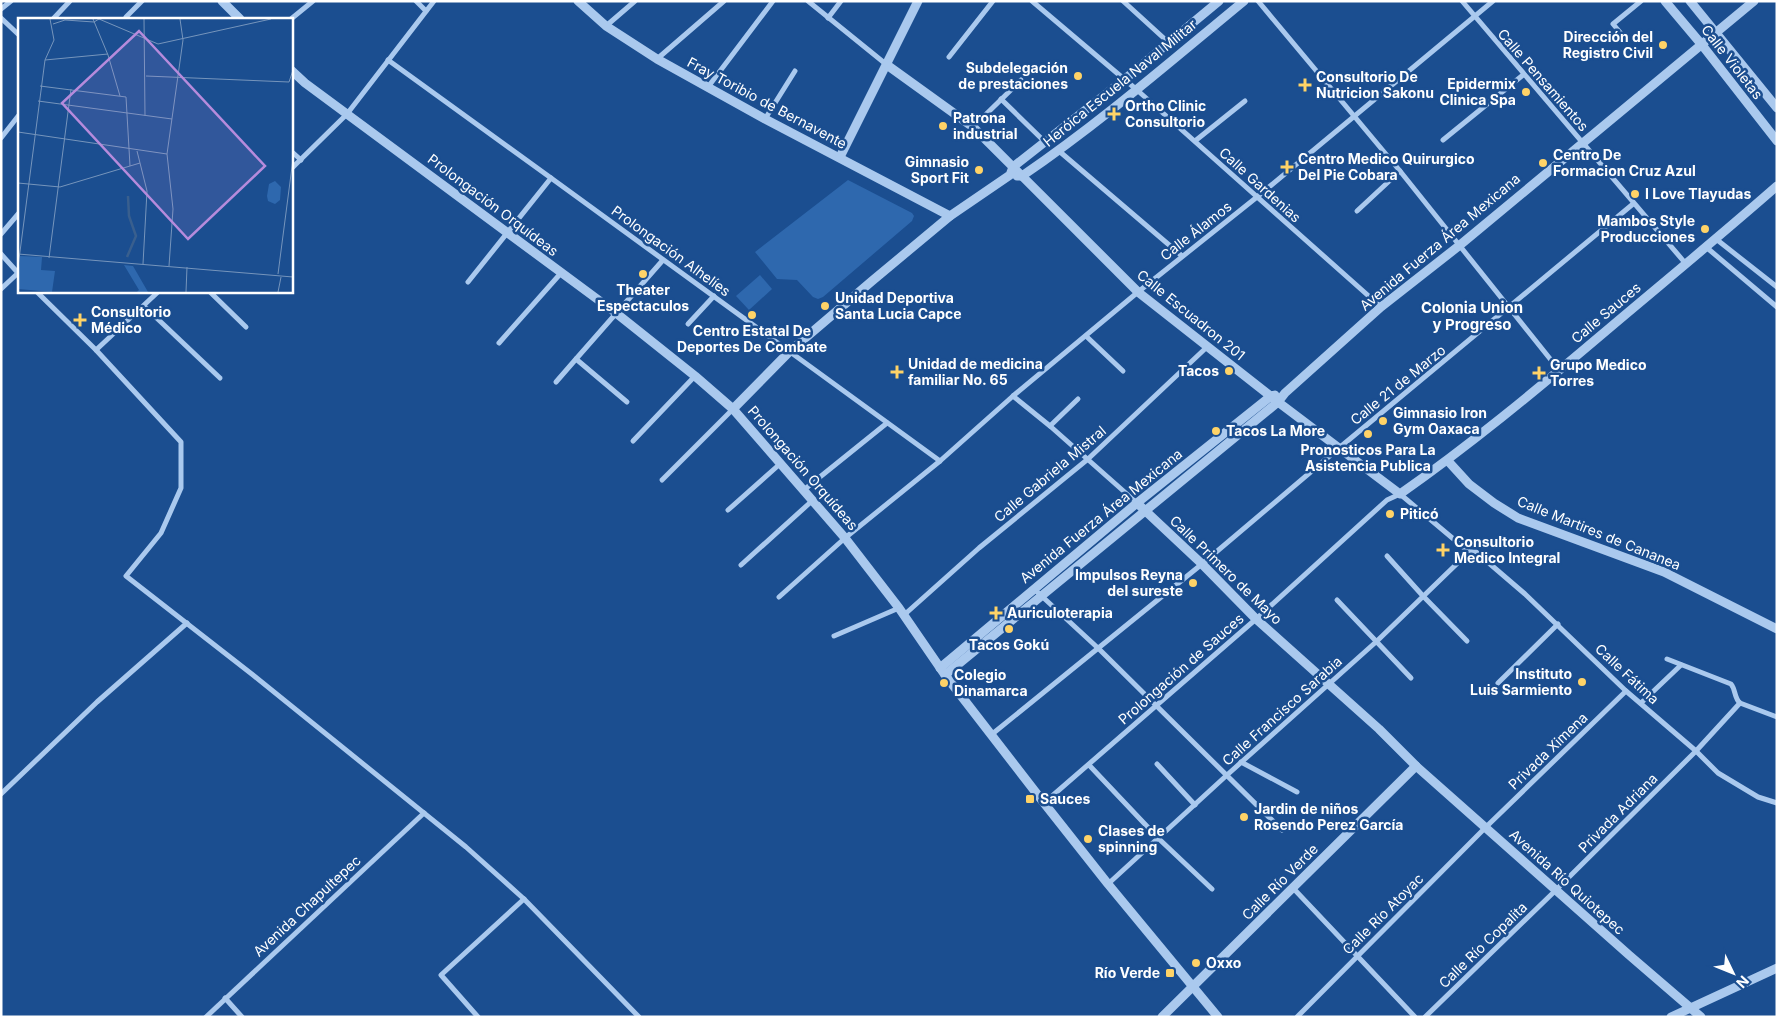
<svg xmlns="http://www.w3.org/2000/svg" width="1778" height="1018" viewBox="0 0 1778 1018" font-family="Inter,sans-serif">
  <rect width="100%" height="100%" fill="#1b4e90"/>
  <g fill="#2e68ae">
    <polygon points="848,180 912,213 914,216 912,221 823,297 818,299 813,297 797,280 777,279 755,252"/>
    <polygon points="760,275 772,289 749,310 736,296"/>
  </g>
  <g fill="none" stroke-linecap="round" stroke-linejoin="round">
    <g stroke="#aac9ee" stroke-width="5">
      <polyline points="416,1 426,11"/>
      <polyline points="808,1 887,65"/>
      <polyline points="1032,1 1137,90 1381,307"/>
      <polyline points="1123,1 1168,42"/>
      <polyline points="1258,1 1400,171 1559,370"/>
      <polyline points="1462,1 1686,264"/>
      <polyline points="1,9 11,1"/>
      <polyline points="126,17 142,1"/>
      <polyline points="1,18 19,35"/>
      <polyline points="828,18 841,1"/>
      <polyline points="53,19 70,1"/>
      <polyline points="291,19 313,1"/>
      <polyline points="606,26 635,1"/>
      <polyline points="1624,37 1613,24 1641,1"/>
      <polyline points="949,57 993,1"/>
      <polyline points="657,59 724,1"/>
      <polyline points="388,60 551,178 940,461"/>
      <polyline points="708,87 773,1"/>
      <polyline points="1001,99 1045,142"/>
      <polyline points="765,119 795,71"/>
      <polyline points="973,127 1021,80"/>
      <polyline points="1,138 19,115"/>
      <polyline points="1443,140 1523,75"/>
      <polyline points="1195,141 1245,101"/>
      <polyline points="291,151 301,160"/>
      <polyline points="1059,151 1182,256"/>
      <polyline points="291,169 347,114 434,1"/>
      <polyline points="1357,211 1400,171"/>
      <polyline points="1,234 19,213"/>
      <polyline points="1716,239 1777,287"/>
      <polyline points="1706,247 1777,307"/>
      <polyline points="1,254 19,274"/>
      <polyline points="468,282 551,178"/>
      <polyline points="1,289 18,273"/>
      <polyline points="36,291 96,350 181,442 181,488 161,533 126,576 253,675 466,847 524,899 639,1017"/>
      <polyline points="209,291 246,327"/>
      <polyline points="144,306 220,378"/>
      <polyline points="688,324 714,296"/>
      <polyline points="1086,336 1123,371"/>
      <polyline points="499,343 561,273"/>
      <polyline points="96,350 159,291"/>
      <polyline points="556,382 576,359"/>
      <polyline points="1013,396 1050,426 1137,503"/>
      <polyline points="627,402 576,359 663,260"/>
      <polyline points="1050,426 1078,399"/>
      <polyline points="633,441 695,376"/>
      <polyline points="662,480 733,409"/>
      <polyline points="805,489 887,423"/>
      <polyline points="728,510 781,463"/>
      <polyline points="1469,552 1476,552 1525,594 1626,691 1696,751 1718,773 1758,797 1777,803"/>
      <polyline points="1387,556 1423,596 1467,641"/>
      <polyline points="741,565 813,500"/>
      <polyline points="1034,589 1099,649 1282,830"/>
      <polyline points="779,597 845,538 940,461 1013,396 1138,292 1257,197 1493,1"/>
      <polyline points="1337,600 1411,678"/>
      <polyline points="904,615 979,548 1088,459 1208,346"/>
      <polyline points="834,636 899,608"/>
      <path d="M1667 659 1731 684C1736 690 1734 698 1740 703L1777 717"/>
      <polyline points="1498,683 1558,624"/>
      <polyline points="1641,703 1681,665"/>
      <polyline points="991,735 1202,564 1339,448 1633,204"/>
      <polyline points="1241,762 1297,792"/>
      <polyline points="1157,764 1195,805"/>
      <polyline points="1089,765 1158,838 1212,889"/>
      <polyline points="1,794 97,702 187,623"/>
      <polyline points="1044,803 1256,619 1387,500 1400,494 1469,552"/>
      <polyline points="1108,884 1227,775 1377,641 1469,552"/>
      <polyline points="1293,888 1415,1017"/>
      <polyline points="225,998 242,1017"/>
      <polyline points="206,1017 424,813"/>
      <polyline points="478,1017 441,975 524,899"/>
      <polyline points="1297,1017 1486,827 1626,691"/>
      <polyline points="1425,1017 1556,890 1696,751 1740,703"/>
    </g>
    <g stroke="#aac9ee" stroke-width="9">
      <polyline points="222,1 240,19"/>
      <polyline points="578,1 606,26 657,59 765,119 950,216"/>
      <polyline points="1665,1 1702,45 1777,141"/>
      <polyline points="1690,1 1777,108"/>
      <path d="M887 65 973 127 1138 292 1278 402 1400 494C1470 445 1535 391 1600 336 1659 286 1719 237 1777 186"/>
      <polyline points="291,70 305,83 616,313 695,376 733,409 845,538 899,608 945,675 1044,803 1108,884 1218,1017"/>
      <polyline points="840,157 918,1"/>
      <path d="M1017 176H1022C1100 123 1171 61 1244 1"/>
      <polyline points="733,409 790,351 872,281 950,216 1010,175 1013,167 1125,79 1219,1"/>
      <polyline points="1448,461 1469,484 1494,503 1518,518 1664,572 1777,629"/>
      <polyline points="1137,503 1202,564 1256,619 1379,729 1416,766 1629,955 1701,1017"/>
      <polyline points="940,668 1137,503 1271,396 1275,395"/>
      <polyline points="945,675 1278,402 1285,393 1381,307 1460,245 1754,1"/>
      <polyline points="1162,1017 1416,766"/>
      <polyline points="1671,1017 1777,968"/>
    </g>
  </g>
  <g fill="#ffd367" stroke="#1b4e90" stroke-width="2">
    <circle cx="1663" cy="45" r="5"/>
    <circle cx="1078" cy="76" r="5"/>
    <path d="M1302.5 77.5h5v5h5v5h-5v5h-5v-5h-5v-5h5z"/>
    <circle cx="1526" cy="92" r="5"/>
    <path d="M1111.5 106.5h5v5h5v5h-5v5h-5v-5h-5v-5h5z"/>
    <circle cx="943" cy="126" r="5"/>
    <circle cx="1543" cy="163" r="5"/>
    <path d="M1284.5 159.5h5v5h5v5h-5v5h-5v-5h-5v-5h5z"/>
    <circle cx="979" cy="170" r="5"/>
    <circle cx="1635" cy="194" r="5"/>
    <circle cx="1705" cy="229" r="5"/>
    <circle cx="643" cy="274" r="5"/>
    <circle cx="825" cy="306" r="5"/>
    <circle cx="752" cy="315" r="5"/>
    <path d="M77.5 312.5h5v5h5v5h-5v5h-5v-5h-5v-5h5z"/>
    <circle cx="1229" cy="371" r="5"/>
    <path d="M894.5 364.5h5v5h5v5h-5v5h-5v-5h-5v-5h5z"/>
    <path d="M1536.5 365.5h5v5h5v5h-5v5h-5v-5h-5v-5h5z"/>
    <circle cx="1383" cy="421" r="5"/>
    <circle cx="1216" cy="431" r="5"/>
    <circle cx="1368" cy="434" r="5"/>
    <circle cx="1390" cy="514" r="5"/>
    <path d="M1440.5 542.5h5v5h5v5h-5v5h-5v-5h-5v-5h5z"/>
    <circle cx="1193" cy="583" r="5"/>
    <path d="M993.5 605.5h5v5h5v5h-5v5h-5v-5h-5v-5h5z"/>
    <circle cx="1009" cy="629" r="5"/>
    <circle cx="1582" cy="682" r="5"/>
    <circle cx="944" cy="683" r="5"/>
    <rect x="1025" y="794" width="10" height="10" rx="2.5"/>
    <circle cx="1244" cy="817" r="5"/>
    <circle cx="1088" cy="839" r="5"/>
    <circle cx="1196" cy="963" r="5"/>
    <rect x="1165" y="968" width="10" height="10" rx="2.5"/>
  </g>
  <g text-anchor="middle" stroke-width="5" stroke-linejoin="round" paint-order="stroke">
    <g font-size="14" font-weight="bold" fill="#fff" stroke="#1b4e90" text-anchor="start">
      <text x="1653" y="42" text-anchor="end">Dirección del<tspan x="1653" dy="16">Registro Civil</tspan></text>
      <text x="1068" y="73" text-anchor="end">Subdelegación<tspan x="1068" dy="16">de prestaciones</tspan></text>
      <text x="1316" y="82">Consultorio De<tspan x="1316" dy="16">Nutricion Sakonu</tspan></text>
      <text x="1516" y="89" text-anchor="end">Epidermix<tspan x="1516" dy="16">Clinica Spa</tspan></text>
      <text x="1125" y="111">Ortho Clinic<tspan x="1125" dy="16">Consultorio</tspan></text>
      <text x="953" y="123">Patrona<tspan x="953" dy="16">industrial</tspan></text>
      <text x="1553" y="160">Centro De<tspan x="1553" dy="16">Formacion Cruz Azul</tspan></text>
      <text x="1298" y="164">Centro Medico Quirurgico<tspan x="1298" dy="16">Del Pie Cobara</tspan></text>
      <text x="969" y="167" text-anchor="end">Gimnasio<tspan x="969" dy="16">Sport Fit</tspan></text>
      <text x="1645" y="199">I Love Tlayudas</text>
      <text x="1695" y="226" text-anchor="end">Mambos Style<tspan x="1695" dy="16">Producciones</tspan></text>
      <text x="643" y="295" text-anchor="middle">Theater<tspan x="643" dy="16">Espectaculos</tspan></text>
      <text x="835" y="303">Unidad Deportiva<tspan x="835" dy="16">Santa Lucia Capce</tspan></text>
      <text x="91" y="317">Consultorio<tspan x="91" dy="16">Médico</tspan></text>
      <text x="752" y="336" text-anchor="middle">Centro Estatal De<tspan x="752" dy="16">Deportes De Combate</tspan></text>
      <text x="908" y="369">Unidad de medicina<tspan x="908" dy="16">familiar No. 65</tspan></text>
      <text x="1550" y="370">Grupo Medico<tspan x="1550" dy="16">Torres</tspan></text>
      <text x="1219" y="376" text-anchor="end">Tacos</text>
      <text x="1393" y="418">Gimnasio Iron<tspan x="1393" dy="16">Gym Oaxaca</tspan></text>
      <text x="1226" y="436">Tacos La More</text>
      <text x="1368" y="455" text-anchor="middle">Pronosticos Para La<tspan x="1368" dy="16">Asistencia Publica</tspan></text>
      <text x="1400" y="519">Piticó</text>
      <text x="1454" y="547">Consultorio<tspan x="1454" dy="16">Medico Integral</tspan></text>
      <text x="1183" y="580" text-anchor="end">Impulsos Reyna<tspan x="1183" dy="16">del sureste</tspan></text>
      <text x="1007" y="618">Auriculoterapia</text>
      <text x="1009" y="650" text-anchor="middle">Tacos Gokú</text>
      <text x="1572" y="679" text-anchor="end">Instituto<tspan x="1572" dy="16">Luis Sarmiento</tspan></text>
      <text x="954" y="680">Colegio<tspan x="954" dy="16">Dinamarca</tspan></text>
      <text x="1040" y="804">Sauces</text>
      <text x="1254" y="814">Jardin de niños<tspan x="1254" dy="16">Rosendo Perez García</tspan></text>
      <text x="1098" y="836">Clases de<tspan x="1098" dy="16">spinning</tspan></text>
      <text x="1206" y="968">Oxxo</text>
      <text x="1160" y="978" text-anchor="end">Río Verde</text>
    </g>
    <g font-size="14" fill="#fff" stroke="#1b4e90">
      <text transform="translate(1732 62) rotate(52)" y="5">Calle Violetas</text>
      <text transform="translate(1543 80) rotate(49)" y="5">Calle Pensamientos</text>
      <text transform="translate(1120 83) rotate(-39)" y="5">Heróica Escuela Naval Militar</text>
      <text transform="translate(767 103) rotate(28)" y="5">Fray Toribio de Bernavente</text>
      <text transform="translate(1260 185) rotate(42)" y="5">Calle Gardenias</text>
      <text transform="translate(493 205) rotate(37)" y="5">Prolongación Orquídeas</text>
      <text transform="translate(1196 231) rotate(-38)" y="5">Calle Álamos</text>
      <text transform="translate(1440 242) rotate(-40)" y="5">Avenida Fuerza Área Mexicana</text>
      <text transform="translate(671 251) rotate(36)" y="5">Prolongación Alhelíes</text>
      <text transform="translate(1606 313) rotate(-40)" y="5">Calle Sauces</text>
      <text transform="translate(1191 315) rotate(39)" y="5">Calle Escuadron 201</text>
      <text transform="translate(1398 385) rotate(-39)" y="5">Calle 21 de Marzo</text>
      <text transform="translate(803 468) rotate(49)" y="5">Prolongación Orquídeas</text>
      <text transform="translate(1050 474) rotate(-40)" y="5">Calle Gabriela Mistral</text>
      <text transform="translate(1101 516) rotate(-39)" y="5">Avenida Fuerza Área Mexicana</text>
      <text transform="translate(1599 533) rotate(22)" y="5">Calle Martires de Cananea</text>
      <text transform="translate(1226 570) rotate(44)" y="5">Calle Primero de Mayo</text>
      <text transform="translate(1181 669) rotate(-41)" y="5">Prolongación de Sauces</text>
      <text transform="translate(1627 674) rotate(43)" y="5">Calle Fátima</text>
      <text transform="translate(1282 711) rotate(-42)" y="5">Calle Francisco Sarabia</text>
      <text transform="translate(1548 751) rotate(-44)" y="5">Privada Ximena</text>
      <text transform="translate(1618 813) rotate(-45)" y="5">Privada Adriana</text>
      <text transform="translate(1280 882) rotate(-45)" y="5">Calle Río Verde</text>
      <text transform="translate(1567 882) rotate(42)" y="5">Avenida Río Quiotepec</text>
      <text transform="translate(307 906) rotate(-43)" y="5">Avenida Chapultepec</text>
      <text transform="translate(1383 914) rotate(-45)" y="5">Calle Río Atoyac</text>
      <text transform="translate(1483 945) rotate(-44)" y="5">Calle Río Copalita</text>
    </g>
    <g font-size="15" font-weight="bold" fill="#fff" stroke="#1b4e90">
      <text x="1472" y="313">Colonia Union<tspan x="1472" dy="17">y Progreso</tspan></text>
    </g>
  </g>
  <g transform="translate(18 18)">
    <rect width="275" height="275" fill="#1b4e90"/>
    <path d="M257 163 263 169 262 182 257 186 250 183 249 178 251 166ZM2 238 24 239 23 252 37 253 34 274 0 271ZM106 247 115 248 130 274H119L121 272Z" fill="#2e68ae"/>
    <path fill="none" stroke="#395f8e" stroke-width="2.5" d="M109 239 118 218 111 198 110 178"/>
    <path fill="none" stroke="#7695bc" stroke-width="1" d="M75 1 90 37 102 78M126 1 127 98M35 6 47 2 76 4 81 1 140 26 253 1M27 42 90 36M128 58 271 64 275 52M22 68 108 79 112 148M20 83 154 101M0 114 149 136M119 133 129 173 125 246M0 165 42 169 122 145M0 236 275 259M31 240 53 71M151 248 155 191 149 136 165 22 162 1M0 249 27 42 36 22 32 1M260 256 275 141M168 274 169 249M260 274 263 259"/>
    <path fill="#b68bdc" fill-opacity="0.15" stroke="#b68bdc" stroke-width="2.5" d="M121 13 247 148 170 221 44 85Z"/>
    <rect width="275" height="275" fill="none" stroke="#fff" stroke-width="2.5"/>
  </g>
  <rect width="1778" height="1018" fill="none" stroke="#ffffff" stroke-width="5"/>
  <g transform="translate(1733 973) rotate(133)" stroke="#1b4e90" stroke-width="4" paint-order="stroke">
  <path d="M0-4L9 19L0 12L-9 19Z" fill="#ffffff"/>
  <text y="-8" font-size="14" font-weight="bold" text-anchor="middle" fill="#ffffff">N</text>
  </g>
</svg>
